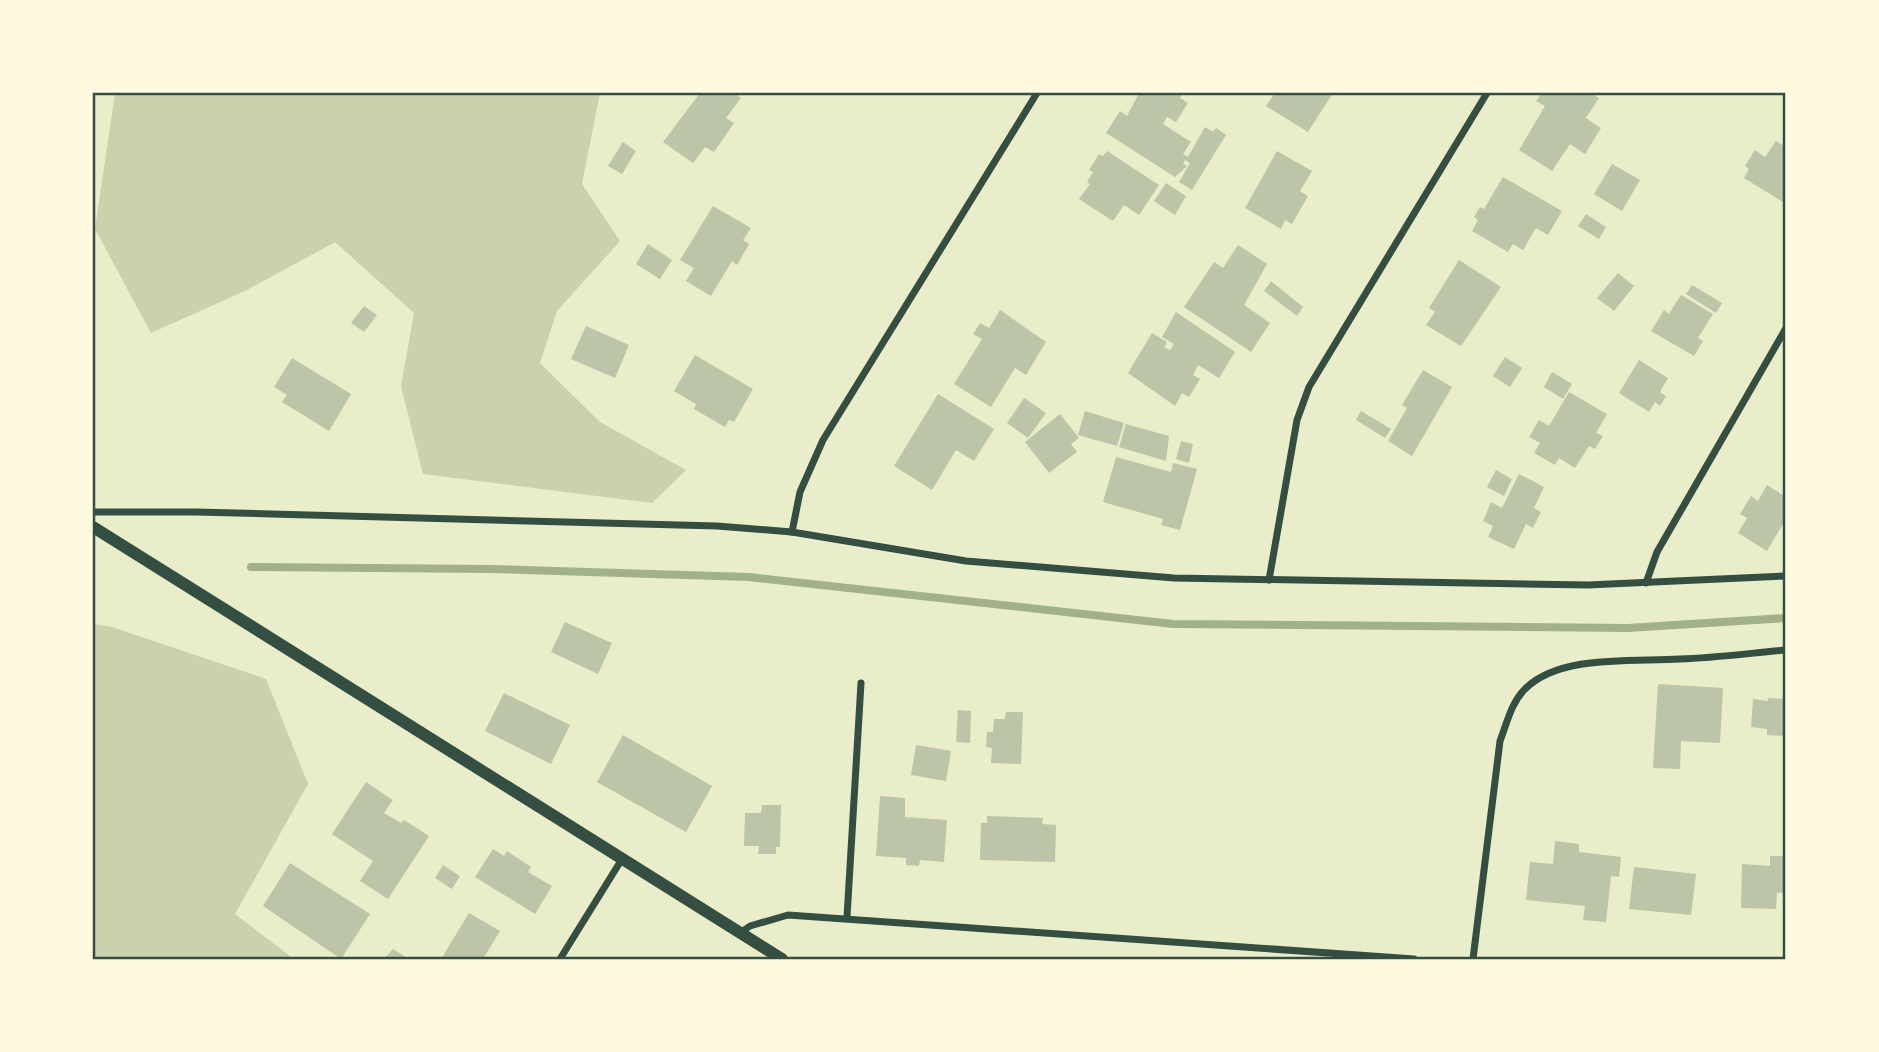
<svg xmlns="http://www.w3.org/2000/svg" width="1879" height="1052" viewBox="0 0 1879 1052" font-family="Karla,sans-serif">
  <rect width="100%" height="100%" fill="#e9edc9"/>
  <g fill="#cad2ad">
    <polygon points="115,93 600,93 582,184 620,241 557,311 540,363 600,422 686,470 652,503 423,474 401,386 414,313 335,242 247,290 151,333 95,229"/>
    <polygon points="93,624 112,627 266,679 308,784 235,914 294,959 93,959"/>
  </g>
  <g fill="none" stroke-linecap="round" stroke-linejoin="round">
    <polyline stroke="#a3b18a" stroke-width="8" points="251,567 490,569 749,577 1173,624 1628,628 1786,618"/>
  </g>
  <g fill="#bcc5a7">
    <polygon points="700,93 734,93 741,98 726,118 734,123 714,152 705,147 693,163 663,142"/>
    <polygon points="1139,93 1183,93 1180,98 1188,103 1176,122 1167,117 1163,124 1191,142 1183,154 1188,157 1205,127 1213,132 1216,128 1226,135 1192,190 1179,182 1190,163 1185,160 1183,164 1187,166 1175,177 1106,133 1120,111 1127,116"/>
    <polygon points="1275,93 1333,93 1308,132 1266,106"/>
    <polygon points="1542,93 1590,93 1599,98 1586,118 1601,128 1585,154 1570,144 1552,171 1519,150 1545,106 1536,101"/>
    <polygon points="1776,141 1786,147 1786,204 1744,178 1749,169 1745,166 1755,150 1765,157"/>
    <polygon points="623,142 636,151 622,174 608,166"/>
    <polygon points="1107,151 1159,185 1139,215 1124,205 1113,221 1079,199 1090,184 1087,182 1093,172 1089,170 1099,154 1103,156"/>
    <polygon points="1277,151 1312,171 1300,191 1308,196 1292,224 1285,220 1281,229 1245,208"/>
    <polygon points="1612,164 1640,180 1622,211 1594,194"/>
    <polygon points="1503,177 1562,211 1548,235 1536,228 1523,250 1513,244 1508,252 1472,231 1478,220 1474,217 1480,207 1484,209"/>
    <polygon points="1166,183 1186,196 1175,215 1154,201"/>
    <polygon points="713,206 751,228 743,240 749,244 737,265 732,261 711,296 686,281 694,268 680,260"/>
    <polygon points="1586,214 1606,227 1599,239 1578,226"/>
    <polygon points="648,244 672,260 660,279 636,264"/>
    <polygon points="1238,245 1267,264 1244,305 1270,323 1251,352 1184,307 1214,262 1223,268"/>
    <polygon points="1459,260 1501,287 1461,346 1426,325 1435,312 1429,308"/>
    <polygon points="1618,273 1634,286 1614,311 1597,298"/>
    <polygon points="1271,281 1303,307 1297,316 1264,291"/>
    <polygon points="1692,285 1722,303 1716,313 1686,294"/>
    <polygon points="1681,295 1713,314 1698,338 1703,341 1694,356 1651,331 1664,310 1669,314"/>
    <polygon points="364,306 377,315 364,332 351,323"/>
    <polygon points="1000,310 1046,342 1026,375 1015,368 991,407 954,384 982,339 973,334 980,323 989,328"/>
    <polygon points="1176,312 1235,352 1219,378 1198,365 1193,375 1200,379 1189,397 1182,393 1175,406 1128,373 1152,333 1167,342 1164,347 1170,350 1174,344 1162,337"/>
    <polygon points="586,326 629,345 615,378 571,359"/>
    <polygon points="695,355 753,389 734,422 729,420 725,427 694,409 696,404 674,391"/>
    <polygon points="1505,357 1522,368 1510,387 1493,376"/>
    <polygon points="292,358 351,394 329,431 282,402 287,395 274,387"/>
    <polygon points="1639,360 1668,378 1660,392 1666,396 1660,406 1655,402 1649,412 1619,393"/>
    <polygon points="1423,370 1452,387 1412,456 1388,441 1407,408 1402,405"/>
    <polygon points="1552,372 1572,384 1563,399 1544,387"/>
    <polygon points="1569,392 1607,414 1596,433 1603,436 1595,449 1589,446 1575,468 1559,458 1555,465 1534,453 1540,443 1529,437 1539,420 1549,426"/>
    <polygon points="938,394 994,429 974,461 956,450 932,490 894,466"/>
    <polygon points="1024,398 1046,413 1028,438 1007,423"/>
    <polygon points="1085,411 1124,423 1117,446 1078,435"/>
    <polygon points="1361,411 1391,429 1385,438 1356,420"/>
    <polygon points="1060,414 1079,438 1071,444 1077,452 1049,473 1025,442"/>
    <polygon points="1126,424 1169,436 1166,461 1119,447"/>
    <polygon points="1181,441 1193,444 1189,463 1176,459"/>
    <polygon points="1116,457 1171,472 1173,463 1197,469 1180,530 1161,525 1163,519 1103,502"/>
    <polygon points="1496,470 1512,479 1504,496 1487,487"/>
    <polygon points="1519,474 1544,487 1534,508 1541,512 1533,528 1526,524 1514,549 1488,537 1493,526 1483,521 1491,502 1502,508"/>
    <polygon points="1767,485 1786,497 1786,519 1767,551 1738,533 1747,518 1740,514 1751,496 1758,501"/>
    <polygon points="565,622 612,643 598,674 551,652"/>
    <polygon points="1658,684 1723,688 1720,743 1681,741 1680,769 1653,768"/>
    <polygon points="504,693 570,725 551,764 485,731"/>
    <polygon points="1768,698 1786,699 1786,736 1767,735 1767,729 1751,727 1753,699 1768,701"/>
    <polygon points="958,710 971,711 970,743 956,742"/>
    <polygon points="1006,712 1023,712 1021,764 991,763 992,748 986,747 987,732 993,732 994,719 1005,719"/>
    <polygon points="623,735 712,786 686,832 597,782"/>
    <polygon points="916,745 951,751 946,781 911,775"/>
    <polygon points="366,782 393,800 384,813 401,823 404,820 429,836 388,899 360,881 373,861 332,834"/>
    <polygon points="880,796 905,798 905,817 947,820 944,862 920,860 919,866 906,865 906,858 876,856"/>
    <polygon points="762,805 781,805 780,847 776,847 776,854 758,854 759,846 744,846 745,813 761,813"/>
    <polygon points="987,816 1043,818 1042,824 1056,825 1055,862 980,860 981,823 987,823"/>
    <polygon points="1555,841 1579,844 1579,852 1621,857 1619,877 1611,876 1606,922 1583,920 1585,906 1526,900 1530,862 1553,864"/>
    <polygon points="493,849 504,856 507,851 531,867 528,872 552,886 535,914 475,877"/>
    <polygon points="1770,856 1786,856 1786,893 1777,893 1776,909 1741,908 1742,864 1770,866"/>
    <polygon points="290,863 370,914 341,959 263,906"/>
    <polygon points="443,865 460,876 452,889 435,878"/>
    <polygon points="1634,867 1696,874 1691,915 1629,909"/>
    <polygon points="469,913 500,931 483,959 441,959"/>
    <polygon points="393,949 409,959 384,959"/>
  </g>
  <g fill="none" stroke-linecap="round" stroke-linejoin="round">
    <g stroke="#344e41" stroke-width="7">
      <polyline points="93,512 196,512 717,526 792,532 966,561 1174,578 1588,585 1786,576"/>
      <polyline points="792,532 800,492 823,440 1037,93"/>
      <polyline points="1269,580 1297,420 1309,387 1487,93"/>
      <polyline points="1646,583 1657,552 1786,328"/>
      <polyline points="847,917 861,683"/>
      <polyline points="740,933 750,926 788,915 1414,959"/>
      <polyline points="560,959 622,859"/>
      <path d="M1473 959 1500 741C1507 723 1511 703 1525 689 1560 654 1634 662 1680 659 1715 658 1751 653 1786 650"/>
    </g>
    <polyline stroke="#344e41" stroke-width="12" points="93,527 782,959"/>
  </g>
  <rect width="1879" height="1052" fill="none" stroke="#fefae0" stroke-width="189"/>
  <rect x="94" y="94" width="1690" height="864" fill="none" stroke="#344e41" stroke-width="2.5"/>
</svg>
